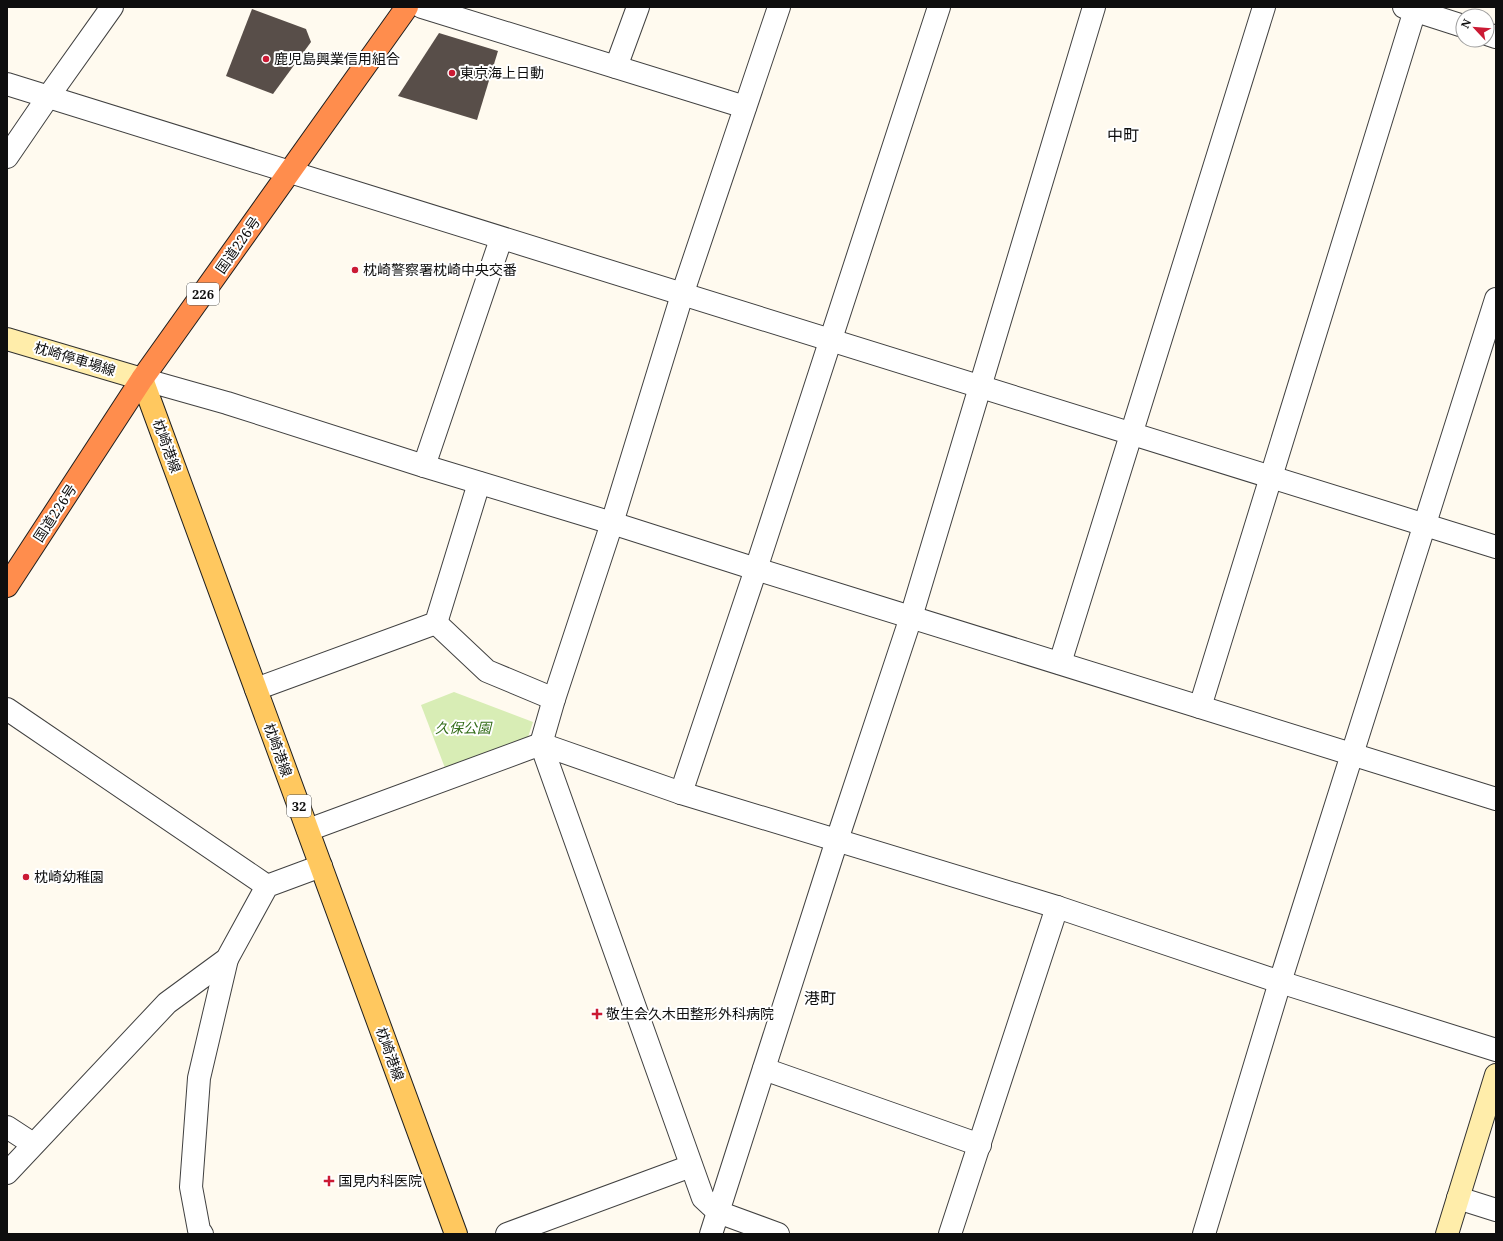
<svg xmlns="http://www.w3.org/2000/svg" width="1503" height="1241" viewBox="0 0 1503 1241" font-family="'Noto Serif','Noto Sans JP',serif">
  <rect width="100%" height="100%" fill="#fffaef"/>
  <polygon fill="#d8edb5" points="454,692 533,722 528,737 445,768 421,705"/>
  <g fill="#584e49">
    <polygon points="252,9 306,29 311,42 273,94 226,76"/>
    <polygon points="439,33 498,51 477,120 398,96"/>
  </g>
  <g fill="none" stroke-linecap="round" stroke-linejoin="round">
    <g stroke="#414141" stroke-width="24">
      <g id="street">
        <polyline points="422,7 745,107"/>
        <polyline points="1404,7 1463,26"/>
        <polyline points="1487,34 1496,37"/>
        <polyline points="616,67 638,7"/>
        <polyline points="7,84 1496,547"/>
        <polyline points="7,157 48,97 112,7"/>
        <polyline points="142,379 227,403 424,466 612,523 756,569 1496,799"/>
        <polyline points="424,466 501,239"/>
        <polyline points="436,623 487,671 554,699"/>
        <polyline points="1060,663 1264,7"/>
        <polyline points="256,689 436,623 479,483"/>
        <polyline points="1200,707 1415,10"/>
        <polyline points="7,709 267,886"/>
        <polyline points="681,793 756,569 939,7"/>
        <polyline points="308,830 541,744 681,793 1057,907 1280,982 1496,1050"/>
        <polyline points="764,1069 980,1145"/>
        <polyline points="7,1127 33,1144"/>
        <polyline points="7,1173 167,1003 227,959 267,886 321,866"/>
        <polyline points="1458,1198 1496,1210"/>
        <polyline points="202,1234 199,1230 191,1187 199,1078 227,959"/>
        <polyline points="507,1234 691,1166"/>
        <polyline points="711,1234 837,840 911,617 1094,7"/>
        <polyline points="778,1234 718,1212 703,1198 541,744 554,699 612,523 682,295 779,7"/>
        <polyline points="950,1234 1057,907"/>
        <polyline points="1204,1234 1280,982 1496,299"/>
      </g>
    </g>
    <g stroke="#303030" stroke-width="24">
      <g id="secondary">
        <polyline points="7,339 142,379"/>
        <polyline points="1447,1234 1496,1075"/>
      </g>
    </g>
    <g stroke="#1f1f1f" stroke-width="24">
      <polyline id="primary" points="142,379 456,1234"/>
    </g>
    <g stroke="#1f1f1f" stroke-width="24">
      <polyline id="highway" points="7,586 142,379 407,7"/>
    </g>
    <use href="#street" stroke="#fff" stroke-width="22"/>
    <use href="#secondary" stroke="#ffedaa" stroke-width="22"/>
    <use href="#primary" stroke="#ffc85f" stroke-width="22"/>
    <use href="#highway" stroke="#ff8d4d" stroke-width="22"/>
  </g>
  <g fill="#cb1a34" stroke="#fff" stroke-width="1.5">
    <circle cx="266" cy="59" r="4"/>
    <circle cx="452" cy="73" r="4"/>
    <circle cx="355" cy="270" r="4"/>
    <circle cx="26" cy="877" r="4"/>
    <path d="M595 1008h4v4h4v4h-4v4h-4v-4h-4v-4h4z"/>
    <path d="M327 1175h4v4h4v4h-4v4h-4v-4h-4v-4h4z"/>
  </g>
  <g text-anchor="middle" stroke-width="4" stroke-linejoin="round" paint-order="stroke">
    <g fill="#fff" stroke="#565656" stroke-width="1">
      <rect x="187" y="283" width="32" height="22" rx="3"/>
      <rect x="287" y="795" width="24" height="22" rx="3"/>
    </g>
    <g font-size="13" font-weight="bold" fill="#0e0e0e">
      <text x="203" y="299">226</text>
      <text x="299" y="811">32</text>
    </g>
    <g font-size="14" fill="#0e0e0e" stroke="#fff" text-anchor="start">
      <text x="274" y="64">鹿児島興業信用組合</text>
      <text x="460" y="78">東京海上日動</text>
      <text x="363" y="275">枕崎警察署枕崎中央交番</text>
      <text x="34" y="882">枕崎幼稚園</text>
      <text x="606" y="1019">敬生会久木田整形外科病院</text>
      <text x="338" y="1186">国見内科医院</text>
    </g>
    <g font-size="14" fill="#0e0e0e" stroke="#fff">
      <text transform="translate(238 245) rotate(-55)" y="5">国道226号</text>
      <text transform="translate(75 359) rotate(17)" y="5">枕崎停車場線</text>
      <text transform="translate(167 446) rotate(70)" y="5">枕崎港線</text>
      <text transform="translate(55 513) rotate(-57)" y="5">国道226号</text>
      <text transform="translate(278 750) rotate(70)" y="5">枕崎港線</text>
      <text transform="translate(390 1054) rotate(70)" y="5">枕崎港線</text>
    </g>
    <g font-size="14" font-style="italic" fill="#326c18" stroke="#fff">
      <text x="463" y="733">久保公園</text>
    </g>
    <g font-size="16" fill="#0e0e0e" stroke="#fff">
      <text x="1123" y="141">中町</text>
      <text x="820" y="1004">港町</text>
    </g>
  </g>
  <rect width="1503" height="1241" fill="none" stroke="#0e0e0e" stroke-width="16"/>
  <g transform="translate(1475 28) rotate(296)"><circle r="19" fill="#ffffff" stroke="#9f9f9f"/>
  <path d="M0-3L7 15L0 10L-7 15Z" fill="#cb1a34"/>
  <text y="-6" font-size="11" font-weight="bold" text-anchor="middle" fill="#0e0e0e">N</text>
  </g>
</svg>
